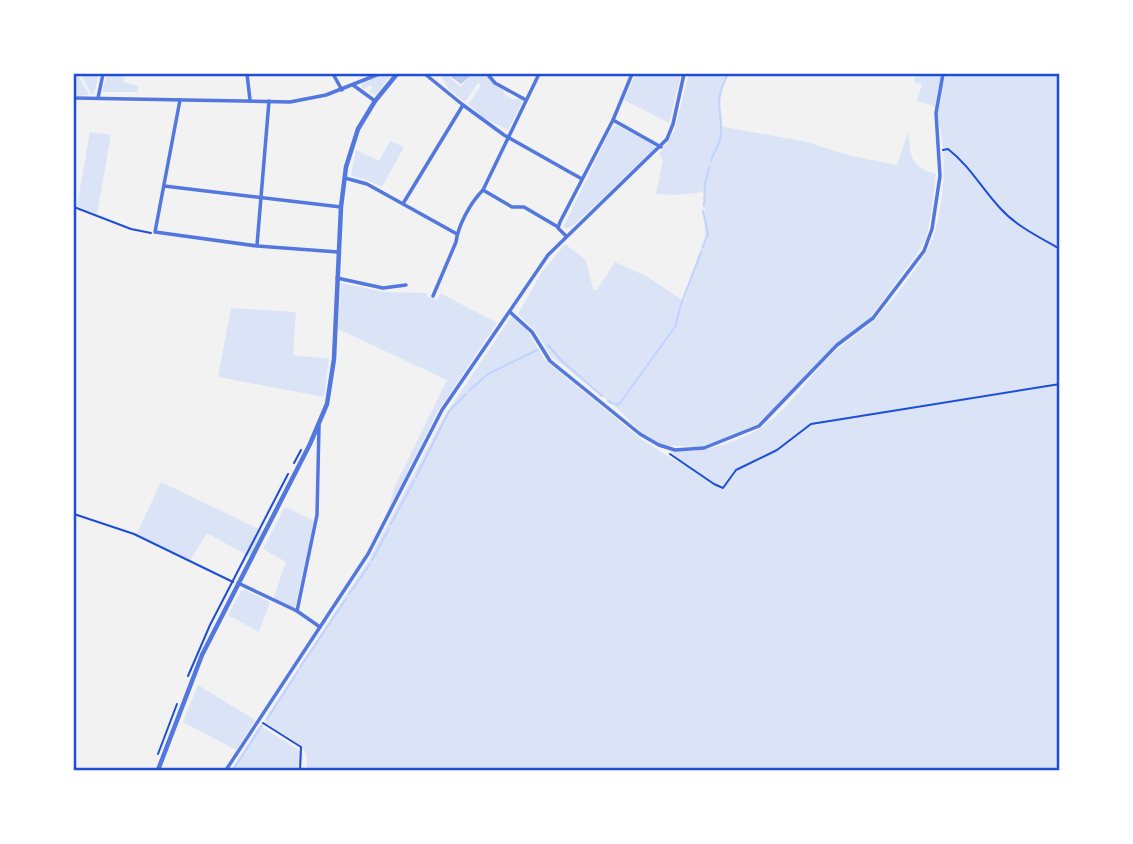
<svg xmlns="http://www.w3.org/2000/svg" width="1133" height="844" viewBox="0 0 1133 844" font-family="'Public Sans',sans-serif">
  <rect width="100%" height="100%" fill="#f2f2f2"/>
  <g fill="#dbe4f7">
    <polygon points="74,74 78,74 89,95 74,96"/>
    <polygon points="81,74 99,74 94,94 91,94"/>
    <polygon points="108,74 125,74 123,82 138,86 138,92 103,92 102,90"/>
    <polygon points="383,74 392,74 375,95 369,91 372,88 371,85 364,89 361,86 362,83"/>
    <polygon points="440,74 446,74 460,87 473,74 485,74 503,90 504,94 514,100 518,98 523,100 508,130 484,118 467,103 470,102 481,85 478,83 465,102 448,88"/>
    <polygon points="636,74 681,74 669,123 624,100"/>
    <path d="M689 74H729C718 91 717 107 723 127L803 141 852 156 897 165 908 132C911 157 910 167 936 174L931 215 926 238 917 254 869 319 829 351 758 424 718 442 700 447 663 445 640 431 615 406 551 356 536 332 518 314 542 272 565 244 586 260 593 289 596 291 615 262 646 276 684 301 705 236 704 192 677 195 656 194 663 160 659 154 674 132Z"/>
    <path d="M917 74H1059V770H306C314 743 281 736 264 721L369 560 442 420 509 320 513 317 527 330 545 360 641 439 674 460 682 462 670 451C702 453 735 444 762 427 788 410 810 376 832 354 845 342 861 333 874 320 889 306 927 257 933 238 946 198 948 145 934 106L917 101 922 84 914 82Z"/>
    <polygon points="616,125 654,145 655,148 576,223 569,228 563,228 608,135"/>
    <polygon points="90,132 111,135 97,214 77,206"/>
    <polygon points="390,141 404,147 382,187 367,180 351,176 356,150 379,161"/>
    <polygon points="341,283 383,292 427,293 427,296 438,300 440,293 497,323 438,411 387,513 395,486 447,380 338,329"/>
    <polygon points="231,308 296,312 293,355 329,359 324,397 218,377"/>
    <polygon points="161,482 263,531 250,557 207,533 190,561 136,535"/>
    <polygon points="285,507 314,521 295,609 273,599 286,562 263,549"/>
    <polygon points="245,590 270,602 259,632 228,615 241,591"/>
    <polygon points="198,685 255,720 236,750 183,722"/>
    <polygon points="260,726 299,750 303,756 300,770 231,770"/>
  </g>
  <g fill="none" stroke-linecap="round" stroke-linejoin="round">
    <g stroke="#bfd3fe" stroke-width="2">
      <path d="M711 161C713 152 721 143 721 134 722 106 713 103 728 74"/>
      <polyline points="704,206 705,183 710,166"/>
      <polyline points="703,211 708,234 703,247"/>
      <polyline points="548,345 561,360 602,396"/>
      <polyline points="469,391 488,374 537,350"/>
      <polyline points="608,401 616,405 620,403 675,327 681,304 701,252"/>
      <polyline points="416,477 449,411 466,394"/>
      <polyline points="391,524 414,481"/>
      <polyline points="372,560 389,529"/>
      <polyline points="349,594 370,564"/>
      <polyline points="300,667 346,599"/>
      <polyline points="267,719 298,671"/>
      <polyline points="233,770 262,725"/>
    </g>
  </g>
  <polygon fill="#bdc9ec" points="447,74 473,74 461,84"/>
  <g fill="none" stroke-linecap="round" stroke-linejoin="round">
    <g stroke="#1d4ed8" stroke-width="2">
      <path d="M943 150 948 149C970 166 982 189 1000 208 1016 226 1039 237 1060 249"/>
      <polyline points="74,207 131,229 151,233"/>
      <polyline points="670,454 714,484 723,488 736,470 777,450 811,424 1060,384"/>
      <polyline points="294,463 301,450"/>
      <polyline points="74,514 134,534 233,582"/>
      <polyline points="188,676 210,625 288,474"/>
      <polyline points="263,723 301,747 300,770"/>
      <polyline points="158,754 177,704"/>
    </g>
    <g stroke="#5277de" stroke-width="3.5">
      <polyline points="247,74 250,100"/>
      <polyline points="333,74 342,90"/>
      <polyline points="425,74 463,105 504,135 582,179"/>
      <polyline points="489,76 495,83 526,100"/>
      <polyline points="353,85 375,101"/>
      <polyline points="74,98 290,102 326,95 379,74"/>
      <polyline points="98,98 103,74"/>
      <polyline points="180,100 155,232 257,246 338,252"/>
      <polyline points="613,120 661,147"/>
      <polyline points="345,178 367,184 457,234"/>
      <polyline points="164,186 341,207"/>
      <polyline points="483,190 512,207 524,207 558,227"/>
      <polyline points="404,202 463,105"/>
      <polyline points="566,236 558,228 560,222 613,120 632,74"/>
      <polyline points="257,245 269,101"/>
      <polyline points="337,278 383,288 406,285"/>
      <path d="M433 296 456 242C458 225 471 202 483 190L539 74"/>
      <polyline points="510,312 532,332 550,361 640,434 659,445 675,450 704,448 759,426 837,345 873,318 924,251 932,229 940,176 936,113 943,74"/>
      <polyline points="238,583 297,611 320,627"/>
      <polyline points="297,611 317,515 319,425"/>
      <polyline points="226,770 368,554 442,410 548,255 667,139 673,124 684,74"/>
    </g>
    <polyline stroke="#5277de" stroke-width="4.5" points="158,770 202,655 310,444 327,404 334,359 341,207 346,167 358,129 375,101 397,74"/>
  </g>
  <rect width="1133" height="844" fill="none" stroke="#ffffff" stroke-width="150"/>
  <rect x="75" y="75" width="983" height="694" fill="none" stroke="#1d4ed8" stroke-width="2.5"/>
</svg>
